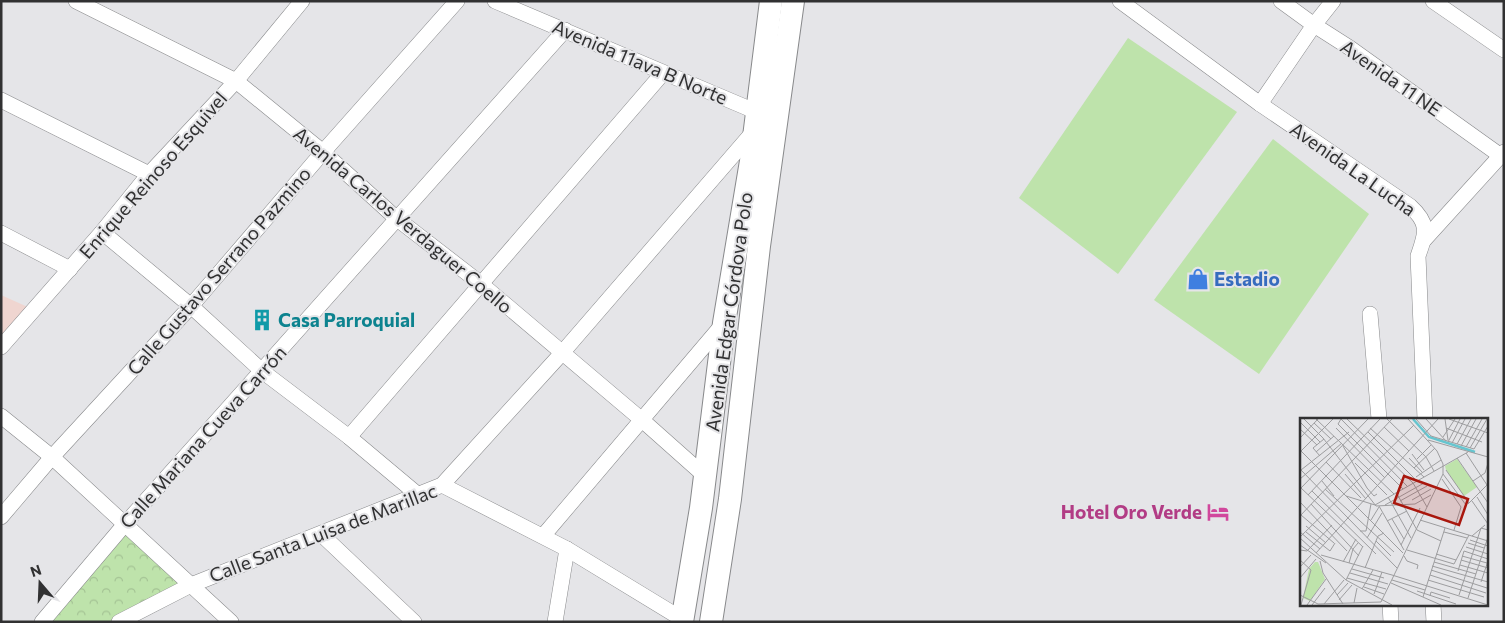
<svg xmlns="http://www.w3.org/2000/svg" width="1505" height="623" viewBox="0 0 1505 623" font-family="Commissioner,sans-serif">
  <defs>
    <pattern id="park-crowns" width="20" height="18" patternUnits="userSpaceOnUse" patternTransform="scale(1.25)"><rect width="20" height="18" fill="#bee3ab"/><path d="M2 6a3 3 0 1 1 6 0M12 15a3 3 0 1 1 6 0" fill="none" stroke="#a4c394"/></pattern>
  </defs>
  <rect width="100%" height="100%" fill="#e5e5e8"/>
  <polygon fill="#efd5d0" points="1,295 30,308 1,341"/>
  <polygon fill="url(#park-crowns)" points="132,528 201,589 131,622 49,622"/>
  <g fill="#bee3ab">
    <polygon points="1128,38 1237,112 1118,274 1019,198"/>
    <polygon points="1273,139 1369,214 1259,374 1154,300"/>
  </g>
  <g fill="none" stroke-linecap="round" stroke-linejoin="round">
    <g stroke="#88898b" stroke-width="16">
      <g id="street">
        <polyline points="76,1 236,81 323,152 396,218 480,283 642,420 705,476"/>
        <polyline points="495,1 757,112"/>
        <path d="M1120 1 1260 104 1410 206C1430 224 1426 233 1418 256L1425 419"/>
        <polyline points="1281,1 1314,25 1350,48 1501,156"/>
        <polyline points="1433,1 1504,50"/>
        <polyline points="1,100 149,174"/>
        <polyline points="1260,104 1314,25 1333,1"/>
        <polyline points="102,232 191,306 262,371 349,437 417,494"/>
        <polyline points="1,233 70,269"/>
        <polyline points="1424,240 1504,152"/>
        <polyline points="1370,314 1379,419"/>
        <polyline points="1,347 102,232 149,174 236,81 302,1"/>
        <polyline points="1,416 52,457 231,622"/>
        <polyline points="349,437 663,73"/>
        <polyline points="442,485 567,549 682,619"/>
        <polyline points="1,517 52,457 191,306 323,152 457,1"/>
        <polyline points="321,534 414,622"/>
        <polyline points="543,536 723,324"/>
        <polyline points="1390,604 1391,622"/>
        <polyline points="1433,604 1434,622"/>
        <polyline points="42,622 125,524 565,30"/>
        <polyline points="119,622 191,585 442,485 562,353 754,131"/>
        <polyline points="555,622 567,549"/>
      </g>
    </g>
    <g stroke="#88898b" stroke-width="24">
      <g id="secondary">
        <polyline points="682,622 701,508 724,323 751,161 771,1"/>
        <polyline points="711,622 730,499 759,246 793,1"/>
      </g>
    </g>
    <use href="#street" stroke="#fff" stroke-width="15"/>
    <use href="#secondary" stroke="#fff" stroke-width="22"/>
  </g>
  <defs>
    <g id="shop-bare" transform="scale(1.725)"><path d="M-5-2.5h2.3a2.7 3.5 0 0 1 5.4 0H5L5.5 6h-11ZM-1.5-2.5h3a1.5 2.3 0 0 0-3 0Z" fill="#3f7fe0" stroke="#e5e5e8" stroke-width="2.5" paint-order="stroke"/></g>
    <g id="building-bare" transform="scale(1.725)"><path d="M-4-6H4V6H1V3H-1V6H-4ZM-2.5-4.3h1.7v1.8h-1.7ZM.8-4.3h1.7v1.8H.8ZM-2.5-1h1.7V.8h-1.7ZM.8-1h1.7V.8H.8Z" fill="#0f9aa8" stroke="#e5e5e8" stroke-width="2.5" paint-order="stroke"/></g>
    <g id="hotel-bare" transform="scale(1.725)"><path d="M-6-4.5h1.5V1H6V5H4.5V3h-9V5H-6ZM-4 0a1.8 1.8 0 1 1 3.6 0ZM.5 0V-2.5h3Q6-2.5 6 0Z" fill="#d1479c" stroke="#e5e5e8" stroke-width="2.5" paint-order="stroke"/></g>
  </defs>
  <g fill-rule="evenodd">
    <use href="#shop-bare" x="1198" y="279"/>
    <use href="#building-bare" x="262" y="320"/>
    <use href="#hotel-bare" x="1218" y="512"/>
  </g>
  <g text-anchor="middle" stroke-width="4" stroke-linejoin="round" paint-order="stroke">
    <g font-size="19" fill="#313132" stroke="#e5e5e8">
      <text transform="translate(640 62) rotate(23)" y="7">Avenida 11ava B Norte</text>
      <text transform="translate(1391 78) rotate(35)" y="7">Avenida 11 NE</text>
      <text transform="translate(1353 169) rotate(35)" y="7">Avenida La Lucha</text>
      <text transform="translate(153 175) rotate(-49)" y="7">Enrique Reinoso Esquivel</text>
      <text transform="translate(403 220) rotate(40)" y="7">Avenida Carlos Verdaguer Coello</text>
      <text transform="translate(219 271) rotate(-49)" y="7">Calle Gustavo Serrano Pazmino</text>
      <text transform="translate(729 312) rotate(-82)" y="7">Avenida Edgar Córdova Polo</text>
      <text transform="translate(203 437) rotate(-48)" y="7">Calle Mariana Cueva Carrón</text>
      <text transform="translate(323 533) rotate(-21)" y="7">Calle Santa Luisa de Marillac</text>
    </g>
    <g font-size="19" font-weight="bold" fill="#366cbe" stroke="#e5e5e8" text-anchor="start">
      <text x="1214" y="286">Estadio</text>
    </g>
    <g font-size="19" font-weight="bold" fill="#0d838f" stroke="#e5e5e8" text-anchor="start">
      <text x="278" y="327">Casa Parroquial</text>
    </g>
    <g font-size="19" font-weight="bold" fill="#b23c85" stroke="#e5e5e8" text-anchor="end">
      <text x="1202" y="519">Hotel Oro Verde</text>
    </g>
  </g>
  <g transform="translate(1300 418)">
    <rect width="188" height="188" fill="#e5e5e8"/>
    <path d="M157 41 177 69 164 78 146 52 145 48ZM15 144H18L25 161 10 183 3 180 9 151Z" fill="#bee3ab"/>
    <path fill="none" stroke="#66c5cf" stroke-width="2.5" d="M113 1 129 19 175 34"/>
    <path fill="none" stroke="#9d9d9f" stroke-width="1" d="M4 1 23 20 76 88 115 86 131 77M16 1 94 76M41 1 38 6 103 71M41 1 107 68M47 1 113 65 127 89M87 1 126 39M116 1 131 18 174 31 188 8M126 1 146 23M145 1 148 22M149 1 188 15M0 4 20 24M14 5 31 21M84 9 109 33M36 10 85 60M70 10 124 59M146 10 182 24M0 11 17 27M68 14 117 63M143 19 155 1M0 20 18 1M128 22 188 39M148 24 160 1M152 25 165 1M157 26 171 1M43 28 67 70 74 78 77 76M161 28 176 1M166 29 182 1M170 30 187 1M0 32 103 135M0 34 33 1M16 34 34 18M166 35 187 67M112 36 124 52M20 38 13 30 24 21M126 39 134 53M109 40 122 54M157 40 188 85M117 41 131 27M26 44 61 80M55 45 87 77M114 50 135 30M0 51 97 150M1 52 49 14M146 52 169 85M45 56 66 81M143 56 166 87M116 59 141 42M0 61 42 25M142 61 161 89 154 112M22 63 34 78M173 63 185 55 188 45M0 69 63 129M0 71 68 1M25 71 94 134M12 73 76 136M96 74 117 112 141 123M8 77 80 1M46 78 75 87 168 34M88 79 111 120M177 79 188 97M112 82 131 71M100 83 127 68M172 83 188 106M0 84 47 133M11 86 59 138M168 86 187 67M85 87 124 65M79 88 104 132M1 97 34 125M0 98 92 1M92 101 104 121M71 102 79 89M120 102 188 123M87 103 107 93M6 108 26 125M60 113H66L71 86M0 114 20 131M6 114 30 133 35 125M144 114 167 120M172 118 185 107M0 119 114 7M0 120 46 162 92 187M67 120 82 95M170 122 188 128M76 123 91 138M168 125 184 130M0 127 26 145M101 127 120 90M166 129 188 136M0 132 7 133 32 107M107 132 154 146 169 117M164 133 188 141M16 135 138 1M136 136 156 142M21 137 92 157M104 138 107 143 118 147 117 151M162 138 187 145M0 142 11 152 1 187M161 142 188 150M20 143 23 155 43 186M43 144 56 121M134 144 176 156M49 145 53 131 58 125M160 147 188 155M132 148 188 164M0 149 11 137M65 150 78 118 84 115M52 151 84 160M131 152 187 170M158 153 164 133M50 155 88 166M92 157 188 187M130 157 186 175M0 160 16 141M47 160 86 171M46 162 63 128M92 162 125 172M128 162 184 179M181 164 188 143M91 165 141 187M64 169 84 176M62 171 73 152M117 173 156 186M74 176 82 154M0 177 18 186 81 184M37 177 48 165M159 177 181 110 188 112M130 178 131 174 150 180M123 179 145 110M168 180 188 119M39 182 52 167M81 184 143 56V46L137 33 108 1M54 185 57 170M24 186 44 162M7 187 26 161M12 187 25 170"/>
    <path fill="#a9170d" fill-opacity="0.15" stroke="#a9170d" stroke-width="2.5" d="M104 58 168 81 159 107 94 85Z"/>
    <rect width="188" height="188" fill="none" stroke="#313132" stroke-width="2.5"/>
  </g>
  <rect width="1505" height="623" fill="none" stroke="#313132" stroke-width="5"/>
  <g transform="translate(40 583) rotate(341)" stroke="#e5e5e8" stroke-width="4" paint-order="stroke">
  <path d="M0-4L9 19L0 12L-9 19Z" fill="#313132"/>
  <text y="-8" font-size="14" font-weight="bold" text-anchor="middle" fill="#313132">N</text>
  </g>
</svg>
